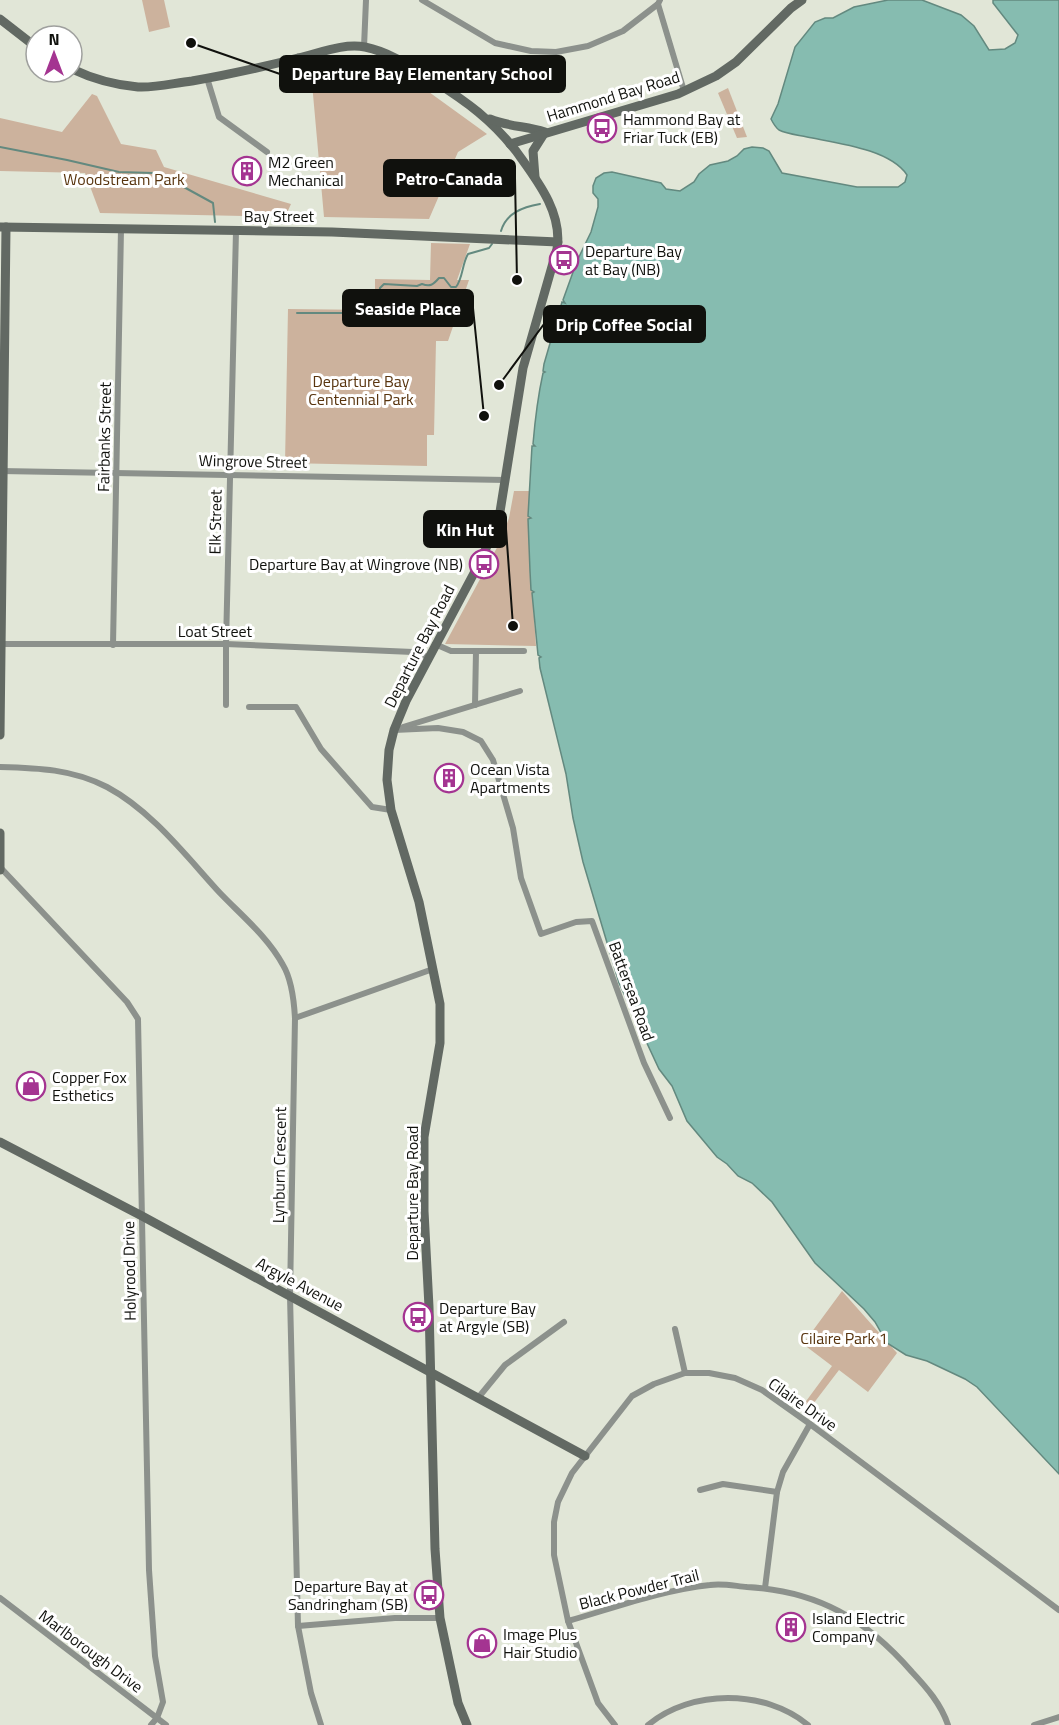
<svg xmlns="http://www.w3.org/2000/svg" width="1059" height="1725" viewBox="0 0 1059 1725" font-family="'Titillium Web',sans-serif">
  <rect width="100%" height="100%" fill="#e1e6d7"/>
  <g fill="#ccb29d">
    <polygon points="142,0 164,0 170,27 149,32"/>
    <polygon points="372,60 411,79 487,134 458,152 429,219 324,217 311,72"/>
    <polygon points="728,88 747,137 737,138 718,93"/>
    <polygon points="92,94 97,96 121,144 156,150 164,167 291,204 285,217 100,213 85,173 0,171 0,118 62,132"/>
    <polygon points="431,243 470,244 457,280 469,280 448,341 436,341 434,435 427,435 427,466 285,463 288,309 375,310 375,279 430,280"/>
    <polygon points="514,491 530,491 529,543 536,646 445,644 500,542 509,518"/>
    <polygon points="842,1291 897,1353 868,1392 839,1370 810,1408 804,1404 832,1366 803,1344"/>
  </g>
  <path fill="#86bcb0" stroke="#63897f" stroke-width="1.5" d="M888 0H922L961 15 974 26 989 50 1005 49 1015 43 1018 35 993 3V0H1059V1474L977 1387 965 1379 927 1361 906 1355 887 1343 875 1322 864 1309 815 1263 772 1202 752 1183 738 1176 727 1164 717 1157 687 1121 672 1086 659 1069 619 983 583 862 573 818 566 774 540 668 539 658 541 657 538 655 532 593 534 592 531 590 530 571 528 519 531 518 528 516 532 446H535L533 444C535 420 538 396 543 373L545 372 543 371 544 364 562 302 565 303 563 300 577 261 591 232 598 207V199L593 193V186L596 178 604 173 612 172 661 183 666 189 680 191 694 182 699 174 710 165 728 161 737 156 744 149 752 147 763 148 769 151 782 173 857 187H898L905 182 907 175C890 149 836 143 807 137 798 135 787 134 779 130 775 127 773 123 771 119L778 104 795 47 815 22 825 18H833L854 7Z"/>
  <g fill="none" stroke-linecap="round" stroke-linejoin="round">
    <g stroke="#63897f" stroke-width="2">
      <polyline points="0,147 67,160 119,172 153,173 176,180 182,186 213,203 215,222"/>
      <path d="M501 231C506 213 523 207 540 204"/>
      <path d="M297 313H371L377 311 380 288 384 284 417 286 422 284C430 287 433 285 439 278H444L451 287H456C463 278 462 264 468 254L489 248 492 244"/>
    </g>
    <g stroke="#8c918c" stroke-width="6">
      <polyline points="422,0 495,43 531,51 556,52 588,46 623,31 658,4 660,0"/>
      <polyline points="658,4 684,91"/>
      <polyline points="364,47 366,0"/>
      <polyline points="207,78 219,117 267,152"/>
      <polyline points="1,471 506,480"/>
      <polyline points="0,644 226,644 413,652 428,657"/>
      <polyline points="435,644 451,651 524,651"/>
      <polyline points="113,645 121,229"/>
      <polyline points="226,705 226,644 236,231"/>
      <polyline points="475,705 476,651"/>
      <polyline points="249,707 296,707 321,749 372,807 391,810"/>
      <polyline points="403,727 520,691"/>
      <polyline points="394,730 438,728 463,732 481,741 493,760 513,828 521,878 541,934 576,922 592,921 644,1063 670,1118"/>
      <path d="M0 767C38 768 72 769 107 787 152 811 186 856 220 893 241 915 268 937 283 965 292 980 294 1000 295 1018L290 1296 298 1626 311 1693 321 1725"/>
      <polyline points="0,867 127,1002 138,1019 149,1570 155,1656 163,1702 157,1718 151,1725"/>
      <polyline points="295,1018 433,969"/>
      <polyline points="675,1329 685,1373"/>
      <polyline points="478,1398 505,1365 564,1322"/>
      <polyline points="700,1490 723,1484 777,1492"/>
      <polyline points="765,1588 777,1492 783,1472 810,1424"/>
      <polyline points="0,1598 166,1725"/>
      <path d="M568 1621C614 1608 662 1590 710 1585 722 1583 735 1586 747 1587 818 1591 866 1619 912 1672 927 1688 941 1704 948 1725"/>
      <polyline points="298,1626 395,1618 440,1618"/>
      <polyline points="615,1725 598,1703 568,1621 554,1555 554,1522 558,1502 572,1473 632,1396 654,1384 685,1373 709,1373 735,1378 762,1390 810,1424 1059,1610"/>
      <path d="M648 1725C691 1689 765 1689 808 1725"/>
      <polyline points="1034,1725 1059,1717"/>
    </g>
    <g stroke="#626963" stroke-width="9">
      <polyline points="0,19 36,47"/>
      <path d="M72 69C93 79 115 85 138 87 156 88 174 83 192 81 227 75 263 67 298 58 320 53 343 43 365 47 390 52 413 68 434 81 467 102 492 120 516 151 536 179 563 212 557 249L523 368 499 518 481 560 406 701 394 730 389 750 387 780 391 810 419 902 440 1004V1043L424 1137V1211L429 1307 435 1549 440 1618 458 1703 467 1725"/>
      <path d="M490 119C510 127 526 126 545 132L533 151 535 177"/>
      <polyline points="510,144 678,94 716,76 736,62 791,8 802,0"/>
      <polyline points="0,227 332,232 558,242"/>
      <polyline points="0,735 6,227"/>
      <polyline points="0,833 0,870"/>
      <polyline points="0,1142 142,1216 585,1456"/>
    </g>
  </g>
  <defs>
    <g id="bus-ring" transform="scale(1.5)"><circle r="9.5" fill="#fff" stroke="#a43491" stroke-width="1.5"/><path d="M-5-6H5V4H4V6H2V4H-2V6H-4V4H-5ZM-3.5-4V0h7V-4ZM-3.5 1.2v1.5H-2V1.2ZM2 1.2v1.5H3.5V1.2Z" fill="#a43491"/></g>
    <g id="building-ring" transform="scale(1.5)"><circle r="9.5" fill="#fff" stroke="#a43491" stroke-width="1.5"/><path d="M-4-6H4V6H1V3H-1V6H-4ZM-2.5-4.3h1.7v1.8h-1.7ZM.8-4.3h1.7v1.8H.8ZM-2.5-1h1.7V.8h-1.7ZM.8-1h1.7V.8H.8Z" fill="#a43491"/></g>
    <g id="shop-ring" transform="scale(1.5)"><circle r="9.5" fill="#fff" stroke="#a43491" stroke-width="1.5"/><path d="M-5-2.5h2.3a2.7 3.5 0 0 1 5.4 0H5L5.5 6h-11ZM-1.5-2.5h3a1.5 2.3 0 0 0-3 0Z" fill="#a43491"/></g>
  </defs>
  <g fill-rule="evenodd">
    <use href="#bus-ring" x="602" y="128"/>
    <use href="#building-ring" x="247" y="171"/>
    <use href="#bus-ring" x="564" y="260"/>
    <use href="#bus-ring" x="484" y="564"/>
    <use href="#building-ring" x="449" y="778"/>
    <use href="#shop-ring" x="31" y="1086"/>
    <use href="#bus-ring" x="418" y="1317"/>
    <use href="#bus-ring" x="429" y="1595"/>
    <use href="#building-ring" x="791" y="1627"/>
    <use href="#shop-ring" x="482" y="1643"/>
  </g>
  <g text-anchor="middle" stroke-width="6" stroke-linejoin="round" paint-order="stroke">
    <g font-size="16" fill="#10110d" stroke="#fff">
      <text transform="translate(613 96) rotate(-17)" y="6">Hammond Bay Road</text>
      <text x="279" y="222">Bay Street</text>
      <text transform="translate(104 437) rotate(-89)" y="6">Fairbanks Street</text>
      <text transform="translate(253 461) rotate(1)" y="6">Wingrove Street</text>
      <text transform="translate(215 522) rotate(-89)" y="6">Elk Street</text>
      <text x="215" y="637">Loat Street</text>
      <text transform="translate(419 646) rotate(-63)" y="6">Departure Bay Road</text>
      <text transform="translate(632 991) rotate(70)" y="6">Battersea Road</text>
      <text transform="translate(279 1165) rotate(-89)" y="6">Lynburn Crescent</text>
      <text transform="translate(412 1193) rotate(-90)" y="6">Departure Bay Road</text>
      <text transform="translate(129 1271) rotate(-91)" y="6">Holyrood Drive</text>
      <text transform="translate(300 1284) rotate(28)" y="6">Argyle Avenue</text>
      <text transform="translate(803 1404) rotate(35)" y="6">Cilaire Drive</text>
      <text transform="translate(639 1589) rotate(-14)" y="6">Black Powder Trail</text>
      <text transform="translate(91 1651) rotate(37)" y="6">Marlborough Drive</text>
    </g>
    <g font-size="16" fill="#10110d" stroke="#fff" text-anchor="start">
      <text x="623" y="125">Hammond Bay at<tspan x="623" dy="18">Friar Tuck (EB)</tspan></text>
      <text x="268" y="168">M2 Green<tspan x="268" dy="18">Mechanical</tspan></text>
      <text x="585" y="257">Departure Bay<tspan x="585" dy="18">at Bay (NB)</tspan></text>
      <text x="463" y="570" text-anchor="end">Departure Bay at Wingrove (NB)</text>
      <text x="470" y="775">Ocean Vista<tspan x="470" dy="18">Apartments</tspan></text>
      <text x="52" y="1083">Copper Fox<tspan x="52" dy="18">Esthetics</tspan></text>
      <text x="439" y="1314">Departure Bay<tspan x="439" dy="18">at Argyle (SB)</tspan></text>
      <text x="408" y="1592" text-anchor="end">Departure Bay at<tspan x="408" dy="18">Sandringham (SB)</tspan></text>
      <text x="812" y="1624">Island Electric<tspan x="812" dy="18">Company</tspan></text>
      <text x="503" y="1640">Image Plus<tspan x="503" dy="18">Hair Studio</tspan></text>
    </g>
    <g font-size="16" fill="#58340e" stroke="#fff">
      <text x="124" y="185">Woodstream Park</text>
      <text x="361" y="387">Departure Bay<tspan x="361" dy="18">Centennial Park</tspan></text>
      <text x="844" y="1344">Cilaire Park 1</text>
    </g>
  </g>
  <path fill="none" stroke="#10110d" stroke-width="2" d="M191 43L280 74M517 280L515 178M484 416L473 308M499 385L544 324M513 626L506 529"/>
  <g fill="#10110d" stroke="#fff" stroke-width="2">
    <circle cx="191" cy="43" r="6"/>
    <circle cx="517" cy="280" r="6"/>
    <circle cx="484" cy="416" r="6"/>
    <circle cx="499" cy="385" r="6"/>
    <circle cx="513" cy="626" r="6"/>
  </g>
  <g fill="#10110d" stroke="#10110d" stroke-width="2">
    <rect x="280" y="56" width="285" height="36" rx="6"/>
    <rect x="384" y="160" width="131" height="36" rx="6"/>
    <rect x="343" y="290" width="130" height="36" rx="6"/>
    <rect x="544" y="306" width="161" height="36" rx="6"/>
    <rect x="424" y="511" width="82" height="36" rx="6"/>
  </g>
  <g font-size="18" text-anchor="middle" font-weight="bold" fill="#fff">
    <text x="422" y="80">Departure Bay Elementary School</text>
    <text x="449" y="185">Petro-Canada</text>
    <text x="408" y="315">Seaside Place</text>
    <text x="624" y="331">Drip Coffee Social</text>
    <text x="465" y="536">Kin Hut</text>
  </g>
  <g transform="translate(54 54)"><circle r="28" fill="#ffffff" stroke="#9fa09e" stroke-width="1.5"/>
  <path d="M0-4.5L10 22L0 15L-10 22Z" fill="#a43491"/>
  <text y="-9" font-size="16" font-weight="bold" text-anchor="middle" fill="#10110d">N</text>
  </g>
</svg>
